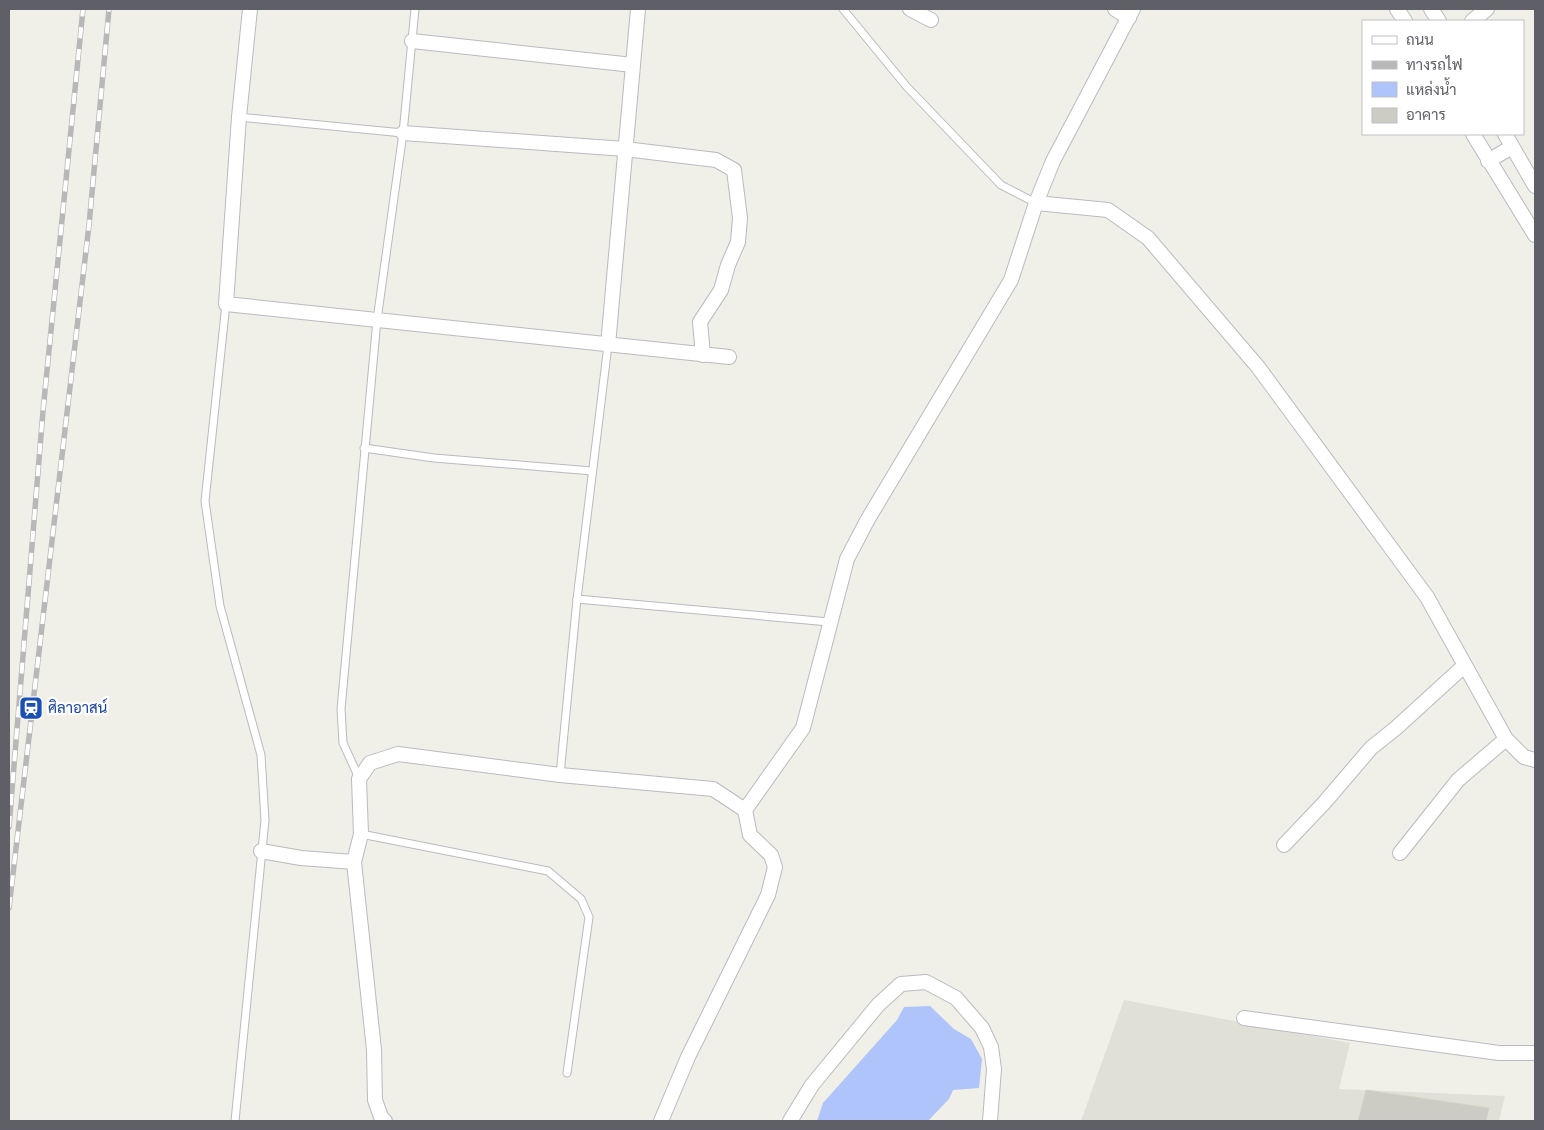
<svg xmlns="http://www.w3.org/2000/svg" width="1544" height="1130" viewBox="0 0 1544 1130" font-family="Manrope,Sarabun,sans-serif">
  <rect width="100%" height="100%" fill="#f0f0e8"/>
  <polygon fill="#e0e0d6" points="1124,1000 1350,1043 1339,1089 1505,1096 1499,1121 1081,1121"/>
  <polygon fill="#aec4fa" points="930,1006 954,1029 971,1039 982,1059 979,1088 953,1090 949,1099 928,1121 817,1121 823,1103 897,1020 904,1007"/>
  <polygon fill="#cccbc4" stroke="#d5d4c6" points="1366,1090 1489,1108 1486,1121 1358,1121"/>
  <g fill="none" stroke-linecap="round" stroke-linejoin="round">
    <g stroke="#babac0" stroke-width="9">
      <g id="lane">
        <polyline points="843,9 907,87 1001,185 1036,203"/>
        <polyline points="239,117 403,133"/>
        <polyline points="226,304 205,501 220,606 261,755 265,820 235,1121"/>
        <polyline points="364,448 434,458 592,471"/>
        <polyline points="577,599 829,622"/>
        <polyline points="560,775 577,599 608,345"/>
        <polyline points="359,778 343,743 341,709 377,320 403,133 415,9"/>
        <polyline points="361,834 548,871 581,899 589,917 567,1073"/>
      </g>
    </g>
    <g stroke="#babac0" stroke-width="16">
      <g id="street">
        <polyline points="250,9 239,117 226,304 729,357"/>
        <polyline points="910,9 931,20"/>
        <polyline points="1115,9 1129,18"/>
        <polyline points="1133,9 1053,161 1036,203 1108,210 1148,238 1258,367 1427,597 1506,739 1524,757 1535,760"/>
        <polyline points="1397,9 1405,21"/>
        <polyline points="1431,9 1439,21"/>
        <polyline points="1472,21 1487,9"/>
        <polyline points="412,41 633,65"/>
        <polyline points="403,133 625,149 716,160 734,170 740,218 738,242 728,265 721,290 700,322 703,355"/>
        <polyline points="1473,134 1535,235"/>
        <polyline points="1505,134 1535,186"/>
        <polyline points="1488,161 1512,147"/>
        <polyline points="608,345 638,9"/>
        <polyline points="1284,845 1324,803 1371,748 1396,728 1464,666"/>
        <polyline points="261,851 301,858 354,862 361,834 359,779 370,763 398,754 560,775 713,789 745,810 803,728 847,559 868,519 1011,280 1036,203"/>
        <polyline points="1400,853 1458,780 1506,739"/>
        <polyline points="354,862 374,1050 375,1100 381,1117 385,1121"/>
        <polyline points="1244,1018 1499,1053 1535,1053"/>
        <polyline points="661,1121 688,1057 768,895 775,867 771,855 750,835 745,810"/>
        <polyline points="790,1121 812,1085 878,1005 901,984 926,982 956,998 982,1028 991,1047 994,1069 990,1121"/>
      </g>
    </g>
    <use href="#lane" stroke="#fff" stroke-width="7"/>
    <use href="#street" stroke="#fff" stroke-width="14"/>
    <g stroke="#b8b8b9" stroke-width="5.5">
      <g id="rail">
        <polyline points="9,827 43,411 83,9"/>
        <polyline points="9,908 89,225 109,9"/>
      </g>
    </g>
    <use href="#rail" stroke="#fff" stroke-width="4" stroke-dasharray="11" stroke-linecap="butt"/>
  </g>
  <defs>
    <g id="station-square" transform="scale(1.25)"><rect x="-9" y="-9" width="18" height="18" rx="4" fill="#1a4fb4" stroke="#fff"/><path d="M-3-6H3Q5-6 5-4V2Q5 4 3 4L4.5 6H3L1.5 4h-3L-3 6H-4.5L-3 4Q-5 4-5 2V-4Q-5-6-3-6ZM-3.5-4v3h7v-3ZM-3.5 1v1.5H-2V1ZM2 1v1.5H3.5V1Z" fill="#fff"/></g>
  </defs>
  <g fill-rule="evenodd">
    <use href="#station-square" x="31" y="708"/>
  </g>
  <g text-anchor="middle" stroke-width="4.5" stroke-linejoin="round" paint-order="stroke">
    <g font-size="15" fill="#164399" stroke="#fff" text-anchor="start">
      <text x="48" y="713">ศิลาอาสน์</text>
    </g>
  </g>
  <rect width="1544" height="1130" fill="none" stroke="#5f6067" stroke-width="20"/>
  <rect x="1362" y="20" width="162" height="115" fill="#ffffff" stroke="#bfbfc2"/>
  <rect x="1372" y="36" width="25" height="8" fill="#ffffff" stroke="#bfbfc2"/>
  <text x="1406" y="45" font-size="15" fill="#5f6067">ถนน</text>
  <rect x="1372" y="61" width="25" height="8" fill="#b8b8b9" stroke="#bfbfc2"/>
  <text x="1406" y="70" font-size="15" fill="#5f6067">ทางรถไฟ</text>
  <rect x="1372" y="82" width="25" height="15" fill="#aec4fa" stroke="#bfbfc2"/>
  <text x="1406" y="95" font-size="15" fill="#5f6067">แหล่งน้ำ</text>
  <rect x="1372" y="108" width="25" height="15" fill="#cccbc4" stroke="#bfbfc2"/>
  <text x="1406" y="120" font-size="15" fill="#5f6067">อาคาร</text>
</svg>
